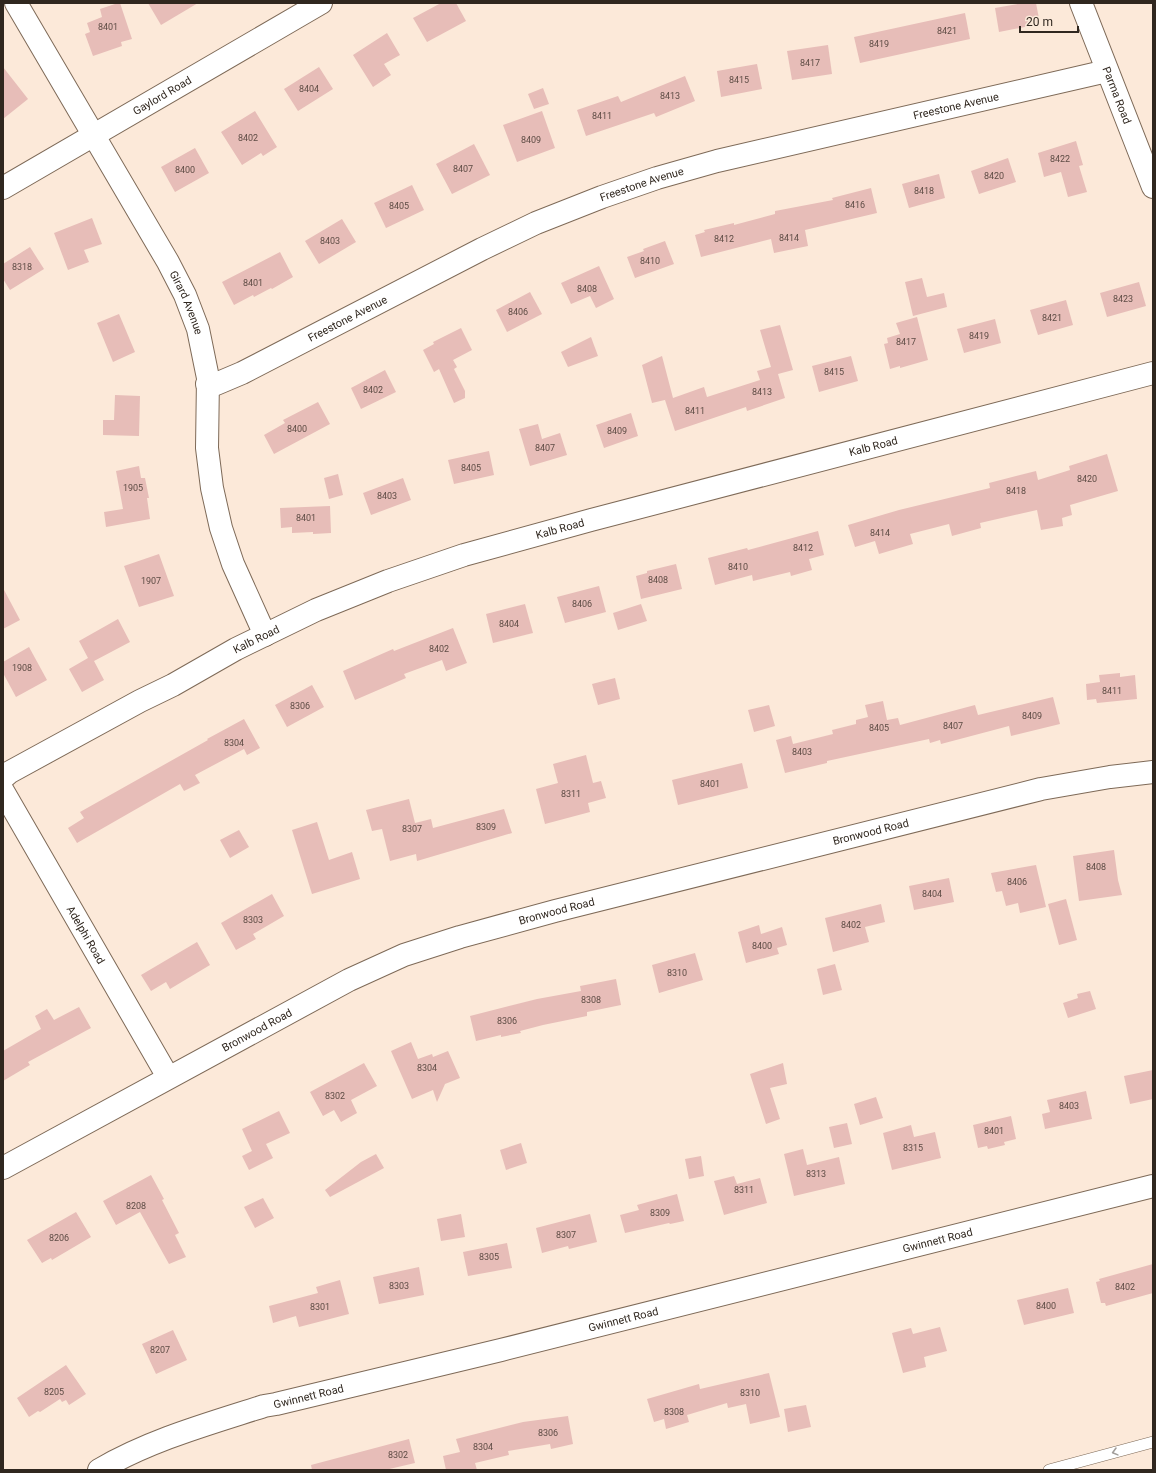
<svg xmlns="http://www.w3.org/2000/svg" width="1156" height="1473" viewBox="0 0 1156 1473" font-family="Roboto,sans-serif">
  <rect width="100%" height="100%" fill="#fce9d9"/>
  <g fill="#e7bdb8">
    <polygon points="118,3 120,3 132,39 121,42 122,46 93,56 85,34 90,32 87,23 102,17 100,9"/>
    <polygon points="148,3 198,3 161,25"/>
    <polygon points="441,3 456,3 466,21 427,42 413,18"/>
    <polygon points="1023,3 1036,3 1040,24 999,32 995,8"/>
    <polygon points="965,13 970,39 860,63 854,37"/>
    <polygon points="387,33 400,55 384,64 391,75 373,87 353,55"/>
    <polygon points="828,45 832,74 792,80 787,51"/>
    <polygon points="757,64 762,89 721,97 717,71"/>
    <polygon points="3,67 28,99 3,119"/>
    <polygon points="319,67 333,89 298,111 284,89"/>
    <polygon points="685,76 695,101 656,117 654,113 586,136 577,110 618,96 621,102"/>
    <polygon points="543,88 549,104 534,109 528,94"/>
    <polygon points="255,111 277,147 263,156 261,153 242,165 221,132"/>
    <polygon points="542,111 555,148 517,162 503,125"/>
    <polygon points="1076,141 1083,165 1079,166 1087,192 1068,197 1061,172 1044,177 1038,153"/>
    <polygon points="474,144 490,175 452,194 436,164"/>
    <polygon points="195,148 209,173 175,192 161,167"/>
    <polygon points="1008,158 1016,182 979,194 971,171"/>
    <polygon points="939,174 945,198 909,208 902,184"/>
    <polygon points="412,185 424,210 386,228 374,203"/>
    <polygon points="871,188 877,213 805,230 808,246 774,253 771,239 701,257 695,235 705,232 704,230 734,223 734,225 775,214 775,211 833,200 832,198"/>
    <polygon points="92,218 102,244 84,250 89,262 68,270 54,233"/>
    <polygon points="342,219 356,242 319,264 305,241"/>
    <polygon points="665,241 674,264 635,278 627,257 644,251 643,249"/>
    <polygon points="30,247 44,269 10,290 3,279 3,264"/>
    <polygon points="280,252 293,277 272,289 271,288 254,297 253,295 234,305 222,282"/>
    <polygon points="599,266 614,299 596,308 590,296 571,304 561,283"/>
    <polygon points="922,278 927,297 944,293 947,307 913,316 905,282"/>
    <polygon points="1139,282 1146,306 1107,317 1100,293"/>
    <polygon points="530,292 542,314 507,332 496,310"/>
    <polygon points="1066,300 1073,325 1038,335 1030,310"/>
    <polygon points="119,314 135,352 113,362 97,323"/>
    <polygon points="917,317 928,360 900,368 900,366 890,369 884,344 888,343 887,338 900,334 896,323"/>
    <polygon points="995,319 1001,343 964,353 957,329"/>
    <polygon points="780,325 793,370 778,374 785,398 747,411 746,407 675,431 665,400 669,399 652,403 642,365 662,356 673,398 704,387 707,397 760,380 757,371 771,367 760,330"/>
    <polygon points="461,328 472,350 453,360 457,367 454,369 465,391 465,398 454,403 439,369 434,372 423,350 434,344 433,342"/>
    <polygon points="591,337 598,356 568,367 561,352"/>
    <polygon points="851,356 858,381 819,392 812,366"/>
    <polygon points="385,370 396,392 361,409 351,388"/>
    <polygon points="115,395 140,396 139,436 103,435 103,420 114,420"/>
    <polygon points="318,402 330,424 274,454 264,435 285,423 283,420"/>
    <polygon points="631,413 638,436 604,448 596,425"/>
    <polygon points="538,424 542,439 560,433 567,455 530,466 519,429"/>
    <polygon points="489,451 494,475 454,484 448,460"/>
    <polygon points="1107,454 1118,491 1070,505 1072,515 1062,518 1063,526 1041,530 1037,510 980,523 981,528 952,536 949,524 910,534 913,544 879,554 875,541 855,547 848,525 899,510 990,488 989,483 1036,471 1038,480 1070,470 1069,466"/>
    <polygon points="139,466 141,478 145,478 149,498 147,498 150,519 106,527 104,512 123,509 116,471"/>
    <polygon points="338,474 343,495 329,499 324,478"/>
    <polygon points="403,478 411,500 371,515 363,493"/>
    <polygon points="330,506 331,533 313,534 313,532 292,533 292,527 281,528 280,508"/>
    <polygon points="818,531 824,555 809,559 812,570 791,576 790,572 753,581 752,575 715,585 708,558 747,548 748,550"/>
    <polygon points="159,554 174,596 139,607 124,566"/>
    <polygon points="676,564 682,589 641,599 636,576 647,573 647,571"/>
    <polygon points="599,586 606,612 565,623 557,597"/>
    <polygon points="3,588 20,620 3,629"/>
    <polygon points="525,604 533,633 493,643 486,614"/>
    <polygon points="641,604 647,621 618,630 613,613"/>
    <polygon points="118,619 130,642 94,661 104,680 82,692 69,669 88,658 79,641"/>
    <polygon points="453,628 467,663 446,671 442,660 404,674 406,678 355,700 343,671 393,649 394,651"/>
    <polygon points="29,647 47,680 16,697 3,673 3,662"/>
    <polygon points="1120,673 1120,677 1135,675 1137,699 1097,703 1096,699 1087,700 1086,684 1100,682 1099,675"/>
    <polygon points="615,678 620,699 598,705 592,684"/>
    <polygon points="312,685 324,707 287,727 275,705"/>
    <polygon points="1053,697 1060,724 1011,736 1009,726 941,744 940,740 930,743 929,739 827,761 827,763 785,773 776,740 791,736 793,744 833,734 832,730 856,724 856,720 868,717 865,705 883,701 887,720 898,718 900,725 975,705 978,715"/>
    <polygon points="769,705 775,726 754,732 748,710"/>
    <polygon points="244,719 260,748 247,755 244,749 195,775 200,783 184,791 180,784 77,843 68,828 84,818 80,812 208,740 207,739"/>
    <polygon points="586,755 593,783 601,781 606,798 588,803 590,812 545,824 536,789 558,783 553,764"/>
    <polygon points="742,763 748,788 678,805 672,780"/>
    <polygon points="409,799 415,823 431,819 433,828 504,809 512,833 417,861 416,854 390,861 382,829 372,831 366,810"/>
    <polygon points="317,822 329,860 352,852 360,879 312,894 292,830"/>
    <polygon points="239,830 249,847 230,858 220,840"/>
    <polygon points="1114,850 1118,880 1122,895 1079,901 1073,856"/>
    <polygon points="1036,865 1046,907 1020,913 1018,903 1006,906 1002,891 996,892 991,873"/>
    <polygon points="949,878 954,902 914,910 909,886"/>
    <polygon points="272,894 284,916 253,934 256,939 236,950 221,923"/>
    <polygon points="1066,899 1077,940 1059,945 1048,904"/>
    <polygon points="881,904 885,922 865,927 869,942 833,952 825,918"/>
    <polygon points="759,925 761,934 782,927 787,945 777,948 779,954 746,963 738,932"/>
    <polygon points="197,942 210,965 170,989 166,982 151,991 141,975"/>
    <polygon points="695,953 703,980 659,993 652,965"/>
    <polygon points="835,964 842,990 823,995 817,969"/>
    <polygon points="616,979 621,1005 587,1012 587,1016 543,1025 520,1031 521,1033 501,1037 501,1035 476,1041 470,1016 537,999 581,991 580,986"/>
    <polygon points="1090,991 1096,1009 1068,1018 1063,1003 1078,998 1077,994"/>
    <polygon points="79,1007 91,1028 28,1062 30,1065 3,1081 3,1051 41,1029 35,1016 47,1009 54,1020"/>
    <polygon points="411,1042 418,1059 432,1054 433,1057 448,1051 460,1078 445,1084 437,1102 433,1090 412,1099 391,1051"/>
    <polygon points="364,1063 377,1086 351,1100 357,1113 341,1122 334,1110 323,1116 310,1092"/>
    <polygon points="783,1063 787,1084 770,1088 780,1119 766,1124 750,1074"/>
    <polygon points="1153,1070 1153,1099 1130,1104 1124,1076"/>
    <polygon points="1086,1091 1092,1119 1045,1129 1042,1114 1050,1112 1047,1100"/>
    <polygon points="876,1097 883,1118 860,1125 854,1104"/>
    <polygon points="279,1111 290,1133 266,1144 273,1158 249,1170 242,1156 252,1151 242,1129"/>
    <polygon points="1011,1116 1016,1139 1004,1142 1005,1145 988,1149 987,1146 978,1148 973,1125"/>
    <polygon points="847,1123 852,1144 834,1148 829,1127"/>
    <polygon points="911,1125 914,1137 935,1132 941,1158 892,1170 883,1133"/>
    <polygon points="521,1143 527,1163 506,1170 500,1150"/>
    <polygon points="803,1149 807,1165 839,1157 845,1184 794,1196 784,1154"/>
    <polygon points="376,1154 384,1168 330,1197 325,1190 361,1162"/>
    <polygon points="701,1156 704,1176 689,1179 685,1159"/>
    <polygon points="151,1175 164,1199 162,1200 179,1233 175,1235 186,1257 169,1264 140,1212 116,1225 103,1201"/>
    <polygon points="734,1176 737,1184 760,1178 767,1203 724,1215 714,1181"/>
    <polygon points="677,1194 684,1221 670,1224 669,1223 625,1233 620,1215 639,1210 637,1205"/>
    <polygon points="263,1198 274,1218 255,1228 244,1207"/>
    <polygon points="76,1212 91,1237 52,1260 51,1258 42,1263 27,1240"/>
    <polygon points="461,1214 465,1237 441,1241 437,1219"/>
    <polygon points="590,1214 597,1242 569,1249 568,1246 542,1253 536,1228"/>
    <polygon points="507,1243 512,1268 468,1276 463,1252"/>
    <polygon points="1153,1264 1153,1293 1106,1306 1105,1303 1101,1303 1096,1282 1100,1281 1099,1279"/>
    <polygon points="419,1267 424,1295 379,1304 373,1277"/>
    <polygon points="340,1280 349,1314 299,1327 296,1316 273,1323 269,1306 318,1293 316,1287"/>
    <polygon points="1068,1288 1074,1313 1024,1325 1017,1300"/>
    <polygon points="940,1327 947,1351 924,1357 926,1367 903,1373 892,1333 911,1328 913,1334"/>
    <polygon points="173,1330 187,1360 156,1374 142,1344"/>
    <polygon points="66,1365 86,1394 69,1405 66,1400 62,1402 60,1399 40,1412 38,1411 29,1417 17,1398"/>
    <polygon points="769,1373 780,1417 750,1424 746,1404 728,1408 727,1403 687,1415 689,1422 666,1429 664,1419 654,1422 647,1399 699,1384 700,1389"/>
    <polygon points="806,1405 811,1427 788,1432 784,1409"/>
    <polygon points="568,1416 573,1444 551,1449 550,1444 508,1451 509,1455 475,1463 477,1470 446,1470 443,1456 460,1452 456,1439 523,1422"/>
    <polygon points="409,1439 415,1463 385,1470 312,1470 311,1465"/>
  </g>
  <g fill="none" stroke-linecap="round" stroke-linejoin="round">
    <g stroke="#7e6a58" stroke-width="12">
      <polyline id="lane" points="1049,1470 1153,1442"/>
    </g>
    <g stroke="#7e6a58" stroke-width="24">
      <g id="street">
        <path id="s1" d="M16 3 168 262 185 295 198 329 208 378 207 448 212 488 221 528 233 564 265 635"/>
        <path id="s2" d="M1081 3 1153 187"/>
        <path id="s3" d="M3 188 321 3"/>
        <path id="s4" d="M207 384H216L242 373 482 249 536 223 602 197 657 178 717 161 1107 71"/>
        <path id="s5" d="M3 778 10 772 140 701 173 685 236 649 316 610 388 581 464 555 591 520 1153 373"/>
        <path id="s6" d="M3 791 168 1077"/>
        <path id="s7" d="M99 1470C150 1440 208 1424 264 1406L276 1404 501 1350 1153 1186"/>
      </g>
    </g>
    <g stroke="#7e6a58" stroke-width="24">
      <g id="secondary">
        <path id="s8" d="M3 1168 349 980 404 955 460 937 555 911 1041 789 1110 777 1153 772"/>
      </g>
    </g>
    <use href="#lane" stroke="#fff" stroke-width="11"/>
    <use href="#street" stroke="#fff" stroke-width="22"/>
    <use href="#secondary" stroke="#fff" stroke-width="22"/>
  </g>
  <defs><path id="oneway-chevron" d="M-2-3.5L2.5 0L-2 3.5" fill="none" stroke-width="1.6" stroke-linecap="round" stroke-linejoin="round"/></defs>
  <use stroke="#a29e9a" href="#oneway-chevron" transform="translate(1115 1452) rotate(165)"/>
  <g text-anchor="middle" stroke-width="3" stroke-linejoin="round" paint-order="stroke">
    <g font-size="9" fill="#5e4c45">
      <text x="108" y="30">8401</text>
      <text x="947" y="34">8421</text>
      <text x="879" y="47">8419</text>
      <text x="810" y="66">8417</text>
      <text x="739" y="83">8415</text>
      <text x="309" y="92">8404</text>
      <text x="670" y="99">8413</text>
      <text x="602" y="119">8411</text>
      <text x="248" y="141">8402</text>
      <text x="531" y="143">8409</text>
      <text x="1060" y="162">8422</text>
      <text x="463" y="172">8407</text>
      <text x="185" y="173">8400</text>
      <text x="994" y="179">8420</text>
      <text x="924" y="194">8418</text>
      <text x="855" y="208">8416</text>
      <text x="399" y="209">8405</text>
      <text x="789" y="241">8414</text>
      <text x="724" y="242">8412</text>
      <text x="330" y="244">8403</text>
      <text x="650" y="264">8410</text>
      <text x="22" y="270">8318</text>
      <text x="253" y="286">8401</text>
      <text x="587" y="292">8408</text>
      <text x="1123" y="302">8423</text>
      <text x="518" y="315">8406</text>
      <text x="1052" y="321">8421</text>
      <text x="979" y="339">8419</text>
      <text x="906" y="345">8417</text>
      <text x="834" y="375">8415</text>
      <text x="373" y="393">8402</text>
      <text x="762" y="395">8413</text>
      <text x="695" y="414">8411</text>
      <text x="297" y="432">8400</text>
      <text x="617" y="434">8409</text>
      <text x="545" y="451">8407</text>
      <text x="471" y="471">8405</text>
      <text x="1087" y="482">8420</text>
      <text x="133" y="491">1905</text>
      <text x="1016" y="494">8418</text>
      <text x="387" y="499">8403</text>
      <text x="306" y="521">8401</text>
      <text x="880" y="536">8414</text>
      <text x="803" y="551">8412</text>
      <text x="738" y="570">8410</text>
      <text x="658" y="583">8408</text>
      <text x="151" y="584">1907</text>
      <text x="582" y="607">8406</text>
      <text x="509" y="627">8404</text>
      <text x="439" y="652">8402</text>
      <text x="22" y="671">1908</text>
      <text x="1112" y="694">8411</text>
      <text x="300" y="709">8306</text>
      <text x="1032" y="719">8409</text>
      <text x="953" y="729">8407</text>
      <text x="879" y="731">8405</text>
      <text x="234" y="746">8304</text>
      <text x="802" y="755">8403</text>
      <text x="710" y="787">8401</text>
      <text x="571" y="797">8311</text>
      <text x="486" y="830">8309</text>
      <text x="412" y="832">8307</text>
      <text x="1096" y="870">8408</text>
      <text x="1017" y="885">8406</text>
      <text x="932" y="897">8404</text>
      <text x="253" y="923">8303</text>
      <text x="851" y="928">8402</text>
      <text x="762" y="949">8400</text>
      <text x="677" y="976">8310</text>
      <text x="591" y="1003">8308</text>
      <text x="507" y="1024">8306</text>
      <text x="427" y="1071">8304</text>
      <text x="335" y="1099">8302</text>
      <text x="1069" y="1109">8403</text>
      <text x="994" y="1134">8401</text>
      <text x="913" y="1151">8315</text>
      <text x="816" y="1177">8313</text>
      <text x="744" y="1193">8311</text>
      <text x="136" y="1209">8208</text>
      <text x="660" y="1216">8309</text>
      <text x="566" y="1238">8307</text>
      <text x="59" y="1241">8206</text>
      <text x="489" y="1260">8305</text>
      <text x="399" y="1289">8303</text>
      <text x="1125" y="1290">8402</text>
      <text x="1046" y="1309">8400</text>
      <text x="320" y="1310">8301</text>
      <text x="160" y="1353">8207</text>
      <text x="54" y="1395">8205</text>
      <text x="750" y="1396">8310</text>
      <text x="674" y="1415">8308</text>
      <text x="548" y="1436">8306</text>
      <text x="483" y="1450">8304</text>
      <text x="398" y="1458">8302</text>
    </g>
    <g font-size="11" fill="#30271f" stroke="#fce9d9">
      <text dy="4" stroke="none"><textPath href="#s3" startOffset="184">Gaylord Road</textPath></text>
      <text dy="4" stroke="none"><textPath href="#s2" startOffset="99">Parma Road</textPath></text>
      <text dy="4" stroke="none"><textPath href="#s4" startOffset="804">Freestone Avenue</textPath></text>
      <text dy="4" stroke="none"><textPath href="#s4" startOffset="480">Freestone Avenue</textPath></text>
      <text dy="4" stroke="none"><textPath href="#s1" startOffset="345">Girard Avenue</textPath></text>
      <text dy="4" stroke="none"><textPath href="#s4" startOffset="156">Freestone Avenue</textPath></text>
      <text dy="4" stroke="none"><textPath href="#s5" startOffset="937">Kalb Road</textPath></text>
      <text dy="4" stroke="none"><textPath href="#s5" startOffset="613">Kalb Road</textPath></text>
      <text dy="4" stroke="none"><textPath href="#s5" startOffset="289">Kalb Road</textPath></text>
      <text dy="4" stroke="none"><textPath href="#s8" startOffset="937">Bronwood Road</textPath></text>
      <text dy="4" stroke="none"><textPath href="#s8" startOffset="613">Bronwood Road</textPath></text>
      <text dy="4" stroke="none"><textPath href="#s6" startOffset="166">Adelphi Road</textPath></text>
      <text dy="4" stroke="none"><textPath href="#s8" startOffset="289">Bronwood Road</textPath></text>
      <text dy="4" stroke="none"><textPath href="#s7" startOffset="871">Gwinnett Road</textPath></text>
      <text dy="4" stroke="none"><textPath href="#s7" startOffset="547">Gwinnett Road</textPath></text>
      <text dy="4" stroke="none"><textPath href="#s7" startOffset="223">Gwinnett Road</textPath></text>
    </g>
  </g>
  <rect width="1156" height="1473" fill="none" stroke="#30271f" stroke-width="8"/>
  <path d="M1020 26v6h58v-6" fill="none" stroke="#30271f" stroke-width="2"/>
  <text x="1026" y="26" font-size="12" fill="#30271f" stroke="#fce9d9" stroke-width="3" paint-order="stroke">20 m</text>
</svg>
